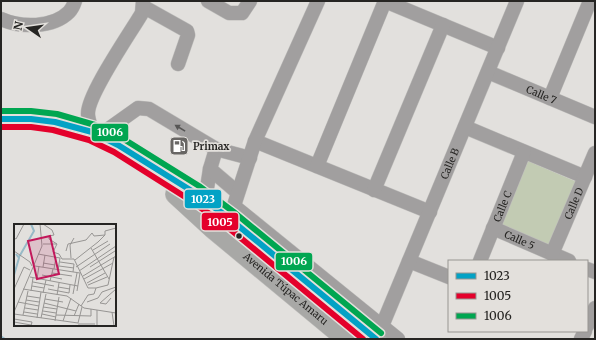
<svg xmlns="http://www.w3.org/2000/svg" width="596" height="340" viewBox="0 0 596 340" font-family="Merriweather,serif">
  <rect width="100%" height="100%" fill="#e2e0dd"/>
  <polygon fill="#c2cbb3" points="528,161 577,182 550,247 501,226"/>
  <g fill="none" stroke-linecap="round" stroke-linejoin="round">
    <polyline stroke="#97bac7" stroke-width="3" points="1,337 4,339"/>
    <g stroke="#bfbebc" stroke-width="15">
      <g id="minor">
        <polyline points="208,1 229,13 242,13 250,1"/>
        <polyline points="385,1 498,48"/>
        <polyline points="144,7 187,31 188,35 178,64"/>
        <path d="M1 19C21 28 53 28 69 12 72 9 74 4 75 1"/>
        <path id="s1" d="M488 72 595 117"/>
        <polyline points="550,98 590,1"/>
        <polyline points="465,127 585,177"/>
        <path d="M92 132C91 126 88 120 88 114 87 95 131 32 142 13L143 1"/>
        <polyline points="100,135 138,108 149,109 216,149 210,169 205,201"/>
        <polyline points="255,141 430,212"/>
        <polyline points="216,149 250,158"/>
        <polyline points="317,166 385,1"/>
        <polyline points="210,169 237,192"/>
        <polyline points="374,190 443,25"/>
        <polyline points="234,206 398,339"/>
        <polyline points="227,227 255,141 318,1"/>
        <path id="s2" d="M493 228 569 261"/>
        <path id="s3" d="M552 254 595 153"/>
        <polyline points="409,261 449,277"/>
        <path id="s4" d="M480 261 524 152"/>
        <polyline points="587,269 595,272"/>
        <path id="s5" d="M382 326 517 1"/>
        <polyline points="587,326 595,308"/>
        <polyline points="581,339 585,331"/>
      </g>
    </g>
    <g stroke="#bfbebc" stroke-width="22">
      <g id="highway">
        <polyline points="1,119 31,119 55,122 92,132 118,145 195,193 230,219 376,339"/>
        <path id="s6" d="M176 194 213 228 347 339"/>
      </g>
    </g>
    <use href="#minor" stroke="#a19f9f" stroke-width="14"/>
    <use href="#highway" stroke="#a8a8a6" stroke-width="21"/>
    <g stroke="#e3e0dc" stroke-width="9">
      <polyline id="bus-1" points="1,119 31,119 55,122 92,132 118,145 195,193 230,219 376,339"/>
    </g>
    <g stroke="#e3e0dc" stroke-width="9">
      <polyline id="bus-2" points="1,127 31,127 53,130 89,140 114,152 190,200 225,225 363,339"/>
    </g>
    <g stroke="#e3e0dc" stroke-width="9">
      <polyline id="bus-3" points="1,111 31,111 57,114 95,125 122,138 199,186 235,213 381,333"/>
    </g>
    <use href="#bus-1" stroke="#02a2c5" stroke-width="6"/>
    <use href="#bus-2" stroke="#e4002b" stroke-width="6"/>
    <use href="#bus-3" stroke="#00a651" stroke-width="6"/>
  </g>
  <defs><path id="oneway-solid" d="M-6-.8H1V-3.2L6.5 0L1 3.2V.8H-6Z"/></defs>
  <use fill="#575655" href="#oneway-solid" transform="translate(180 128) rotate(-149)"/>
  <defs>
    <g id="fuel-square" transform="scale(1)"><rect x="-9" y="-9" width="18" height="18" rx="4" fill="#686664" stroke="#e3e0dc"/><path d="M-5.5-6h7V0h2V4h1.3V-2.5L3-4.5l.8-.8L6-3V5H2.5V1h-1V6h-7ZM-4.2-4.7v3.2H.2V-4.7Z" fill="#fff"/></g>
  </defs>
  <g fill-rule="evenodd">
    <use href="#fuel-square" x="179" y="146"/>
  </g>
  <circle fill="#262523" stroke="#e3e0dc" stroke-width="1.5" cx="239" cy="236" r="3.5"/>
  <g text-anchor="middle" stroke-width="3.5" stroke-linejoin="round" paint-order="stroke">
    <g font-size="10" fill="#262523" stroke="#e3e0dc">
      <text dy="4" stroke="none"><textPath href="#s1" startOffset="58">Calle 7</textPath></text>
      <text dy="4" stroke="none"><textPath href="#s5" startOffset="176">Calle B</textPath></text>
      <text dy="4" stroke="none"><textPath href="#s3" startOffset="55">Calle D</textPath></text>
      <text dy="4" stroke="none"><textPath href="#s4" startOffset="59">Calle C</textPath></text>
      <text dy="4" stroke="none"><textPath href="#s2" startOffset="29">Calle 5</textPath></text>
      <text dy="4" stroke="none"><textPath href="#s6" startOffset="145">Avenida Túpac Amaru</textPath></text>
    </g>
    <g font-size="10" font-weight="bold" fill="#262523" stroke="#e3e0dc" text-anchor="start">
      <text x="193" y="150">Primax</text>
    </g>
  </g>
  <g transform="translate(14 224)">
    <rect width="102" height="102" fill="#e2e0dd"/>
    <path fill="none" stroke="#97bac7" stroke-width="2" d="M5 33 20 7 17 0M0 51 5 34 2 30"/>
    <path fill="none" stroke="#979593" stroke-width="1" d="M29 0 38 6 40 11 35 12V15L43 20 39 28 45 30 48 35H60L74 64H82M0 14 2 15 10 0M29 20H43M77 24 95 55M79 26 94 17M0 27 16 38 18 42M52 27 54 20 72 16 78 9 80 12 91 11M24 30 46 34 44 46M57 34 56 21 60 14M61 36 84 18 91 11V7L102 4M46 38 60 40 59 48M29 39 41 41M21 42 66 49 63 67M45 42 60 44M29 43 31 31M62 43 96 20M76 43 101 27M40 45 42 33M65 47 102 22M38 49 58 52M28 51 48 55M69 52 102 32M16 53 64 62M23 55 25 42M70 55 99 39M36 57 39 45M19 58 40 62M73 59 91 49M74 61 93 53M18 62 30 64M44 63 56 65M0 65 10 43 16 46M9 65 53 72 70 84 102 89M34 65 55 69 56 61M17 67 19 54M29 69 32 56M59 70 63 49M43 71 45 59M13 72 26 74M97 74 92 80 86 79 102 65M31 75 49 78M12 76 25 78M4 78 25 82M73 78 84 74 88 68 102 63M30 79 62 87M67 82 74 71 80 70 82 64 94 61 100 33M29 83 43 85M11 84 24 86M29 87 42 89M0 88 28 22 26 0M10 88 23 90M98 88 100 102M0 90 64 99M28 90 42 93M9 91 14 67M42 91 77 92V85M60 92 65 80M23 94 27 68M27 94 32 70M0 95 18 98 17 102M41 97 45 73M49 97 57 74M0 98 17 101M64 99 68 83M64 100H81M83 102V86"/>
    <path fill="#c2185b" fill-opacity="0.15" stroke="#c2185b" stroke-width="2" d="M36 12 45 50 23 55 14 17Z"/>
    <rect width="102" height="102" fill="none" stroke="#262523" stroke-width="2"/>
  </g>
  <g stroke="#e3e0dc" stroke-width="1.5">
    <rect x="91" y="123" width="38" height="19" rx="4" fill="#00a651"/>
    <rect x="184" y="189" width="38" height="20" rx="4" fill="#02a2c5"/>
    <rect x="201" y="212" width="38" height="19" rx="4" fill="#e4002b"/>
    <rect x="275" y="252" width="38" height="19" rx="4" fill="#00a651"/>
  </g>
  <g font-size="11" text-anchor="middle" font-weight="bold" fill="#fff">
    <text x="110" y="136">1006</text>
    <text x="203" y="203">1023</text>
    <text x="220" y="226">1005</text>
    <text x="294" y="265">1006</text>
  </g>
  <rect width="596" height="340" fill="none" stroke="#262523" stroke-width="4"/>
  <rect x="448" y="260" width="140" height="72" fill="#e3e0dc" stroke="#979592"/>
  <rect x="456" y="273" width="20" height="6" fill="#02a2c5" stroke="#979592"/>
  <text x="484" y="280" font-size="12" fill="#262523">1023</text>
  <rect x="456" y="293" width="20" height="6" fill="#e4002b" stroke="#979592"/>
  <text x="484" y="300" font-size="12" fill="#262523">1005</text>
  <rect x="456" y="313" width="20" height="6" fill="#00a651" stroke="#979592"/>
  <text x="484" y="320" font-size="12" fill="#262523">1006</text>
  <g transform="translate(28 28) rotate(283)" stroke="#e3e0dc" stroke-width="3" paint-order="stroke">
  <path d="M0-3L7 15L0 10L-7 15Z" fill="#262523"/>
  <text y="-6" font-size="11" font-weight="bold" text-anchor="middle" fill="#262523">N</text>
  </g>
</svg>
